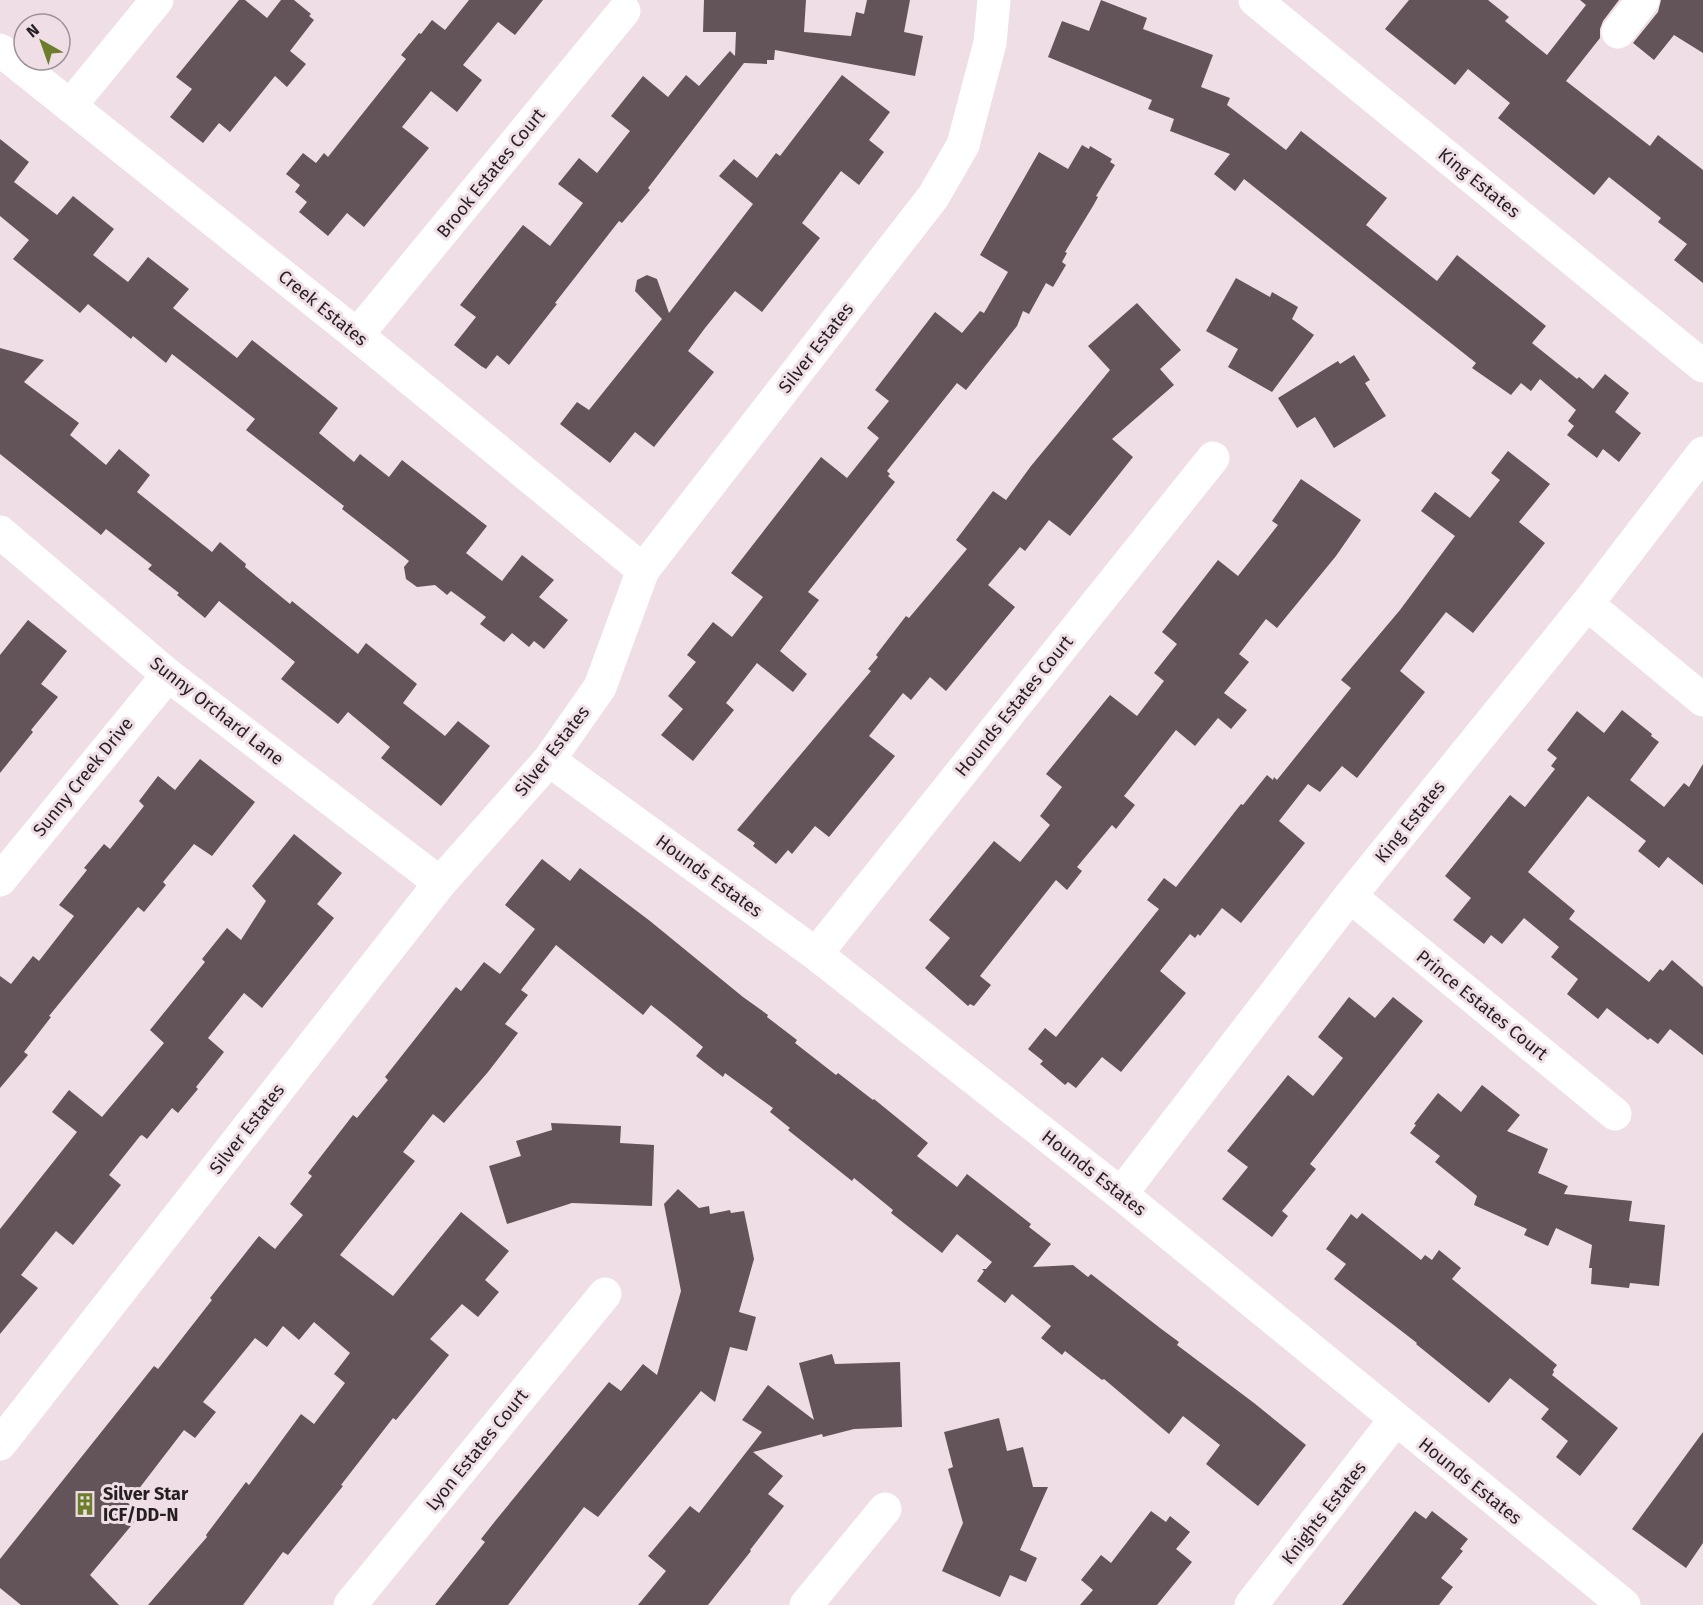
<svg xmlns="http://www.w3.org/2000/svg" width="1703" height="1605" viewBox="0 0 1703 1605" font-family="'Fira Sans',sans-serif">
  <rect width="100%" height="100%" fill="#efdee5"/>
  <g fill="#63545a">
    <polygon points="239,0 245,0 267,18 281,0 294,0 311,14 309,16 314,20 290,51 306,64 287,87 275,76 230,132 219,123 203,143 170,117 192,89 176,77"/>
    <polygon points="469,0 543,0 515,35 498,22 463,65 482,80 457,112 431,91 402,127 429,148 364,227 347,213 328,236 299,212 307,202 295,192 300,185 286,174 303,153 316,163 324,153 328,157 406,59 401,55 419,33 421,34 432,20 445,30"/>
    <polygon points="704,0 806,0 804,32 851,36 856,12 864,14 867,0 910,0 904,32 923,36 915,76 775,50 774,60 767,60 767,64 744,63 648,188 650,190 622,223 619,221 555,303 557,304 509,365 497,355 486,369 481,366 454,345 476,317 460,305 523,225 550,246 583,203 558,184 579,158 597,173 630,131 611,116 643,76 668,97 686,75 699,86 730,51 735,56 736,32 703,32"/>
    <polygon points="1101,0 1147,18 1143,29 1213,55 1201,87 1230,98 1227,105 1286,150 1301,131 1387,198 1366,225 1437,281 1457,255 1546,326 1532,343 1577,379 1579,377 1593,389 1605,374 1629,393 1615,412 1641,433 1619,462 1603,449 1597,458 1567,435 1574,426 1568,421 1576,410 1540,379 1531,391 1521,383 1511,395 1472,368 1476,363 1244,179 1235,191 1214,174 1230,154 1170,131 1174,119 1148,109 1152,100 1048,57 1062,21 1089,31"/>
    <polygon points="1409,0 1488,0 1509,17 1505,21 1547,55 1586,5 1580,0 1619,0 1603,21 1600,29 1600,38 1566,81 1650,146 1658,135 1703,170 1703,283 1674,260 1687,244 1658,222 1661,218 1609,177 1594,195 1498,118 1510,103 1468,69 1455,85 1385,29"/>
    <polygon points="1661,0 1703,0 1703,53 1674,35 1654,60 1633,43 1658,12"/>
    <polygon points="842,75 890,112 869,140 884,152 859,185 841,171 802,223 820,238 762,312 735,291 705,328 688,351 714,372 654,447 635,432 610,463 560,424 577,402 589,410 662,319 635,291 637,280 647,275 657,279 669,313 753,204 719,176 734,159 757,178 776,153 780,156"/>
    <polygon points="0,139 29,162 14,182 57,215 73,196 114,229 93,255 128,282 148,257 189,289 173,308 237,358 252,340 338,408 319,433 354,462 360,454 389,477 402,460 487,526 466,553 502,581 522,555 554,580 539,597 568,620 544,649 534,641 529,647 512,633 504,642 480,624 486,617 451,591 447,595 435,585 417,587 406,579 404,567 409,561 342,509 344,506 246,430 255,419 172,354 166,363 133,336 131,339 88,304 80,313 13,259 29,240 0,216"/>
    <polygon points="1082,145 1089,149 1090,146 1112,159 1110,162 1115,165 1096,196 1098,197 1093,206 1065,252 1067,253 1062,262 1066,265 1053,287 1046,283 1029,314 1023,311 1017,326 966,390 957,383 887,471 890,474 888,476 895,482 808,592 819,600 780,651 807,674 793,692 757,663 726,703 734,710 693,761 661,735 683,709 668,696 696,662 687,655 713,622 732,637 763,597 731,573 821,457 847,478 879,438 867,428 889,401 875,390 935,312 962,333 980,311 984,313 1008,272 980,255 1039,152 1068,169"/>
    <polygon points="1236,278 1270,297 1272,292 1298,307 1292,319 1314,335 1272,392 1228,367 1238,349 1206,331"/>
    <polygon points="1137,303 1181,350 1160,369 1174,385 1112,439 1133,457 1070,536 1049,520 1025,551 1020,547 988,585 1015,607 946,691 930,677 911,700 903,693 869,736 895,756 829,837 815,826 792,854 788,850 776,864 753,846 755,843 737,830 871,671 868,669 878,657 876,655 906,616 909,618 967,549 956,540 993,491 1006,500 1031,466 1110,370 1088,346"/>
    <polygon points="0,348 44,360 24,382 79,423 70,435 106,465 119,449 150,475 137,492 212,552 220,542 246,564 245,567 290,604 292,601 358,654 366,643 417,684 403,703 445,736 458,721 490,746 441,806 381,758 390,747 348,712 338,724 281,679 295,662 219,601 205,618 177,595 179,593 148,569 152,565 106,529 101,535 0,454"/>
    <polygon points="1354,355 1370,380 1365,383 1386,416 1334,448 1315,417 1297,428 1278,398 1338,361 1340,364"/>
    <polygon points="1508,451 1550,484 1519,522 1545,543 1473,633 1446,612 1400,671 1425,692 1357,778 1342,766 1320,792 1308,784 1279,821 1305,843 1241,923 1222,908 1200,936 1198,934 1195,938 1190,934 1160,971 1186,993 1121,1072 1102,1057 1076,1088 1068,1082 1065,1085 1040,1064 1043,1061 1028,1049 1045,1028 1056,1037 1159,909 1147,900 1164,878 1176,887 1241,804 1243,805 1267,775 1273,780 1274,777 1277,780 1351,688 1341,680 1400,610 1455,536 1421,511 1435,492 1470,518 1500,480 1491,473"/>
    <polygon points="1301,479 1361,520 1336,556 1277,628 1266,619 1239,654 1249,662 1224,693 1247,710 1231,729 1218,718 1195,746 1176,730 1124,796 1135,805 1116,829 1112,825 1077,867 1082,871 1067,890 1056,880 980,976 991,985 974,1006 970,1004 968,1006 925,968 950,938 929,920 994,841 1020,862 1050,825 1040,816 1062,787 1046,774 1110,695 1137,716 1164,681 1154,673 1177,644 1162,632 1218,560 1238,576 1278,525 1272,521"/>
    <polygon points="28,620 67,651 41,684 58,697 31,730 33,732 0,773 0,655"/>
    <polygon points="1622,710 1652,734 1651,736 1659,742 1630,780 1664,807 1684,783 1689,787 1703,764 1703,885 1668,857 1659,868 1638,851 1646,841 1588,796 1528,872 1575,911 1569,919 1649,982 1660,969 1663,971 1672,960 1703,987 1703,1055 1670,1029 1658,1044 1650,1038 1648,1040 1607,1008 1598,1019 1567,994 1578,979 1551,957 1559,947 1524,918 1502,944 1491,935 1484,944 1453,920 1471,898 1445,876 1510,795 1525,807 1555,769 1551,766 1557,758 1547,750 1577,711 1604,733"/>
    <polygon points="200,759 255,802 212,856 194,844 163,882 166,885 144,912 138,907 49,1016 51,1017 24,1052 28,1055 0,1088 0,976 11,984 33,956 39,961 74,916 59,905 87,870 84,868 104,844 110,849 144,806 139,801 158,776 175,790"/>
    <polygon points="294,834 342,873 317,904 334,918 262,1008 244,993 208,1038 224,1052 196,1087 198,1089 178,1113 172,1108 147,1139 142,1135 140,1136 109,1175 121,1185 73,1245 56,1231 21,1275 38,1288 0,1334 0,1229 77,1132 52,1112 69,1090 102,1117 164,1043 150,1030 205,962 202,959 227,928 241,940 266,901 252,886"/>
    <polygon points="542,859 570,881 580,868 650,921 743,997 768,1015 767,1017 797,1040 795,1043 836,1075 838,1073 873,1100 874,1099 928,1143 917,1156 957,1187 967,1174 1031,1224 1029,1227 1051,1244 1033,1267 1073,1265 1088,1277 1091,1274 1160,1328 1179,1342 1177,1345 1254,1403 1306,1445 1258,1506 1206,1464 1220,1445 1183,1416 1169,1434 1104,1379 1102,1380 1065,1351 1062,1355 1041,1338 1051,1326 1012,1294 1005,1303 977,1281 984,1271 982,1269 986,1269 992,1262 957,1234 942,1253 891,1213 893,1210 854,1178 852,1181 788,1130 790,1128 770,1112 773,1108 725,1073 723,1077 696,1056 703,1047 665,1016 651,1005 643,1015 556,945 521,990 528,995 505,1024 518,1033 488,1072 444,1123 433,1114 403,1152 415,1161 340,1255 393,1296 461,1212 509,1251 485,1280 499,1292 478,1317 462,1304 430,1339 449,1355 396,1420 393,1418 341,1485 343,1486 288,1555 283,1552 243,1605 148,1605 207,1537 206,1535 246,1482 249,1485 301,1414 314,1424 345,1383 334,1374 350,1353 314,1322 299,1340 283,1326 267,1347 255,1338 203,1402 216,1412 195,1438 184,1430 128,1503 141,1514 90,1575 119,1605 21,1605 0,1588 0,1559 154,1366 158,1369 212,1300 210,1298 259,1236 275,1249 303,1215 290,1204 312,1176 308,1173 353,1115 357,1118 388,1080 385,1077 456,987 461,991 484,962 500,974 535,929 505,905"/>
    <polygon points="1349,997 1375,1018 1393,997 1423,1021 1310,1164 1316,1169 1282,1211 1288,1216 1272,1237 1222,1199 1248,1167 1227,1151 1288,1075 1313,1096 1343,1058 1318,1037"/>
    <polygon points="1482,1085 1520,1115 1507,1131 1548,1149 1538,1173 1568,1186 1564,1194 1632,1201 1629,1221 1665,1225 1659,1286 1630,1283 1629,1288 1591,1284 1592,1268 1589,1268 1592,1245 1556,1228 1548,1246 1524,1235 1527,1229 1474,1205 1477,1196 1435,1162 1440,1156 1410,1133 1416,1125 1414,1124 1438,1093 1461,1112"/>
    <polygon points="551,1123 621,1126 620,1143 654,1145 652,1206 572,1203 507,1224 489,1166 521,1156 516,1141 552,1130"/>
    <polygon points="678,1189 699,1208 709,1206 710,1214 730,1210 731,1213 744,1211 754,1259 739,1312 756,1317 747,1351 730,1347 715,1402 701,1391 598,1517 584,1507 508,1605 435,1605 485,1542 481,1539 496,1520 609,1382 621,1391 643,1364 657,1375 681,1291 664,1204"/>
    <polygon points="1362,1213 1421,1260 1425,1255 1432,1260 1439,1250 1461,1268 1452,1279 1557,1365 1553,1370 1554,1372 1552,1375 1618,1428 1580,1476 1556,1457 1568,1441 1541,1419 1549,1409 1510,1378 1489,1403 1416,1344 1417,1343 1334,1279 1346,1264 1326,1249 1351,1214 1357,1219"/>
    <polygon points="832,1354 835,1364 900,1362 902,1427 854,1429 823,1437 822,1434 753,1452 783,1476 768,1494 784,1506 750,1550 751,1551 708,1605 638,1605 666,1571 648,1556 690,1506 699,1513 762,1432 742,1420 768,1385 814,1420 799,1363"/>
    <polygon points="999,1418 1007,1451 1023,1447 1033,1487 1048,1487 1020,1550 1037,1558 1026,1582 1010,1575 1000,1597 942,1571 963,1523 948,1469 953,1467 944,1432"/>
    <polygon points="1703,1432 1703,1543 1686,1568 1632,1529"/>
    <polygon points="1151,1511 1166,1522 1170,1516 1190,1532 1176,1549 1192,1562 1157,1605 1080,1605 1093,1590 1081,1580 1101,1555 1111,1563"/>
    <polygon points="1415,1511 1426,1519 1432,1511 1468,1539 1460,1549 1463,1551 1441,1578 1453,1587 1439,1605 1342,1605"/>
  </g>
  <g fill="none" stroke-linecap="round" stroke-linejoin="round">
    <g stroke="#fff" stroke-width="33">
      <polyline points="1255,0 1703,366"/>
      <polyline points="1618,32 1643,0"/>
      <polyline points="0,50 357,335 643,570"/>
      <polyline points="70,106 157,0"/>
      <polyline points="357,335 624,11"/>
      <polyline points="0,532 168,675 440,883"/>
      <polyline points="1587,604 1703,700"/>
      <polyline points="549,760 816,954 1121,1194 1624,1605"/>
      <polyline points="0,880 168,675"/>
      <polyline points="1350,896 1615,1114"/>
      <polyline points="816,954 1213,458"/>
      <polyline points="1121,1194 1350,896 1587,604 1703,453"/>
      <polyline points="0,1444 440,883 549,760 600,687 643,570 933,197 963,145 990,43 994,0"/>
      <polyline points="350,1605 605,1294"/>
      <polyline points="806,1605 885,1509"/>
      <polyline points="1251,1605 1395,1420"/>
    </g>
  </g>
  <defs>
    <g id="building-bare" transform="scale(1.8)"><path d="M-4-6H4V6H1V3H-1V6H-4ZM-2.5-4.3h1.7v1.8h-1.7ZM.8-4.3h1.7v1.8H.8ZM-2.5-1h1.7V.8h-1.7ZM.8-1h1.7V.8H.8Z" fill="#6c7d2b" stroke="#efdee5" stroke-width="2.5" paint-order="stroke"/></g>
  </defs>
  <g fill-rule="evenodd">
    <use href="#building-bare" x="85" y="1504"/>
  </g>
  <g text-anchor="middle" stroke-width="6" stroke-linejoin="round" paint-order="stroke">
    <g font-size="18" fill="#251f21" stroke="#efdee5">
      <text transform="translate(491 173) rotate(-51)" y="6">Brook Estates Court</text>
      <text transform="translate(1479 183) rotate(39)" y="6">King Estates</text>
      <text transform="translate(323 308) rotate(39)" y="6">Creek Estates</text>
      <text transform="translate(816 348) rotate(-52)" y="6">Silver Estates</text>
      <text transform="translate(1014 706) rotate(-51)" y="6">Hounds Estates Court</text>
      <text transform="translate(217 711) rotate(38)" y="6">Sunny Orchard Lane</text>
      <text transform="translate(552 751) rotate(-52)" y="6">Silver Estates</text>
      <text transform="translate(83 777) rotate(-51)" y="6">Sunny Creek Drive</text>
      <text transform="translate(1410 822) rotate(-51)" y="6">King Estates</text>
      <text transform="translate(709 876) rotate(36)" y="6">Hounds Estates</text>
      <text transform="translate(1482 1005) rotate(39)" y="6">Prince Estates Court</text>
      <text transform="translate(247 1129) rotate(-52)" y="6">Silver Estates</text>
      <text transform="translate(1094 1173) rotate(38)" y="6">Hounds Estates</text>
      <text transform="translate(477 1450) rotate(-51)" y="6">Lyon Estates Court</text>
      <text transform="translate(1470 1481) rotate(39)" y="6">Hounds Estates</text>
      <text transform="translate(1324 1513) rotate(-52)" y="6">Knights Estates</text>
    </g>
    <g font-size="18" font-weight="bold" fill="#251f21" stroke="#efdee5" text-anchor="start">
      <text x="103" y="1500">Silver Star<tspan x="103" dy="21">ICF/DD-N</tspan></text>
    </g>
  </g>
  <g transform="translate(42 42) rotate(320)"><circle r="28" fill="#efdee5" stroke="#9e9297" stroke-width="1.5"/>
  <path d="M0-4.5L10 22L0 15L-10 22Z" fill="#6c7d2b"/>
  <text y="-9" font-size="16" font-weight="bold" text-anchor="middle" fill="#251f21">N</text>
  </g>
</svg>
